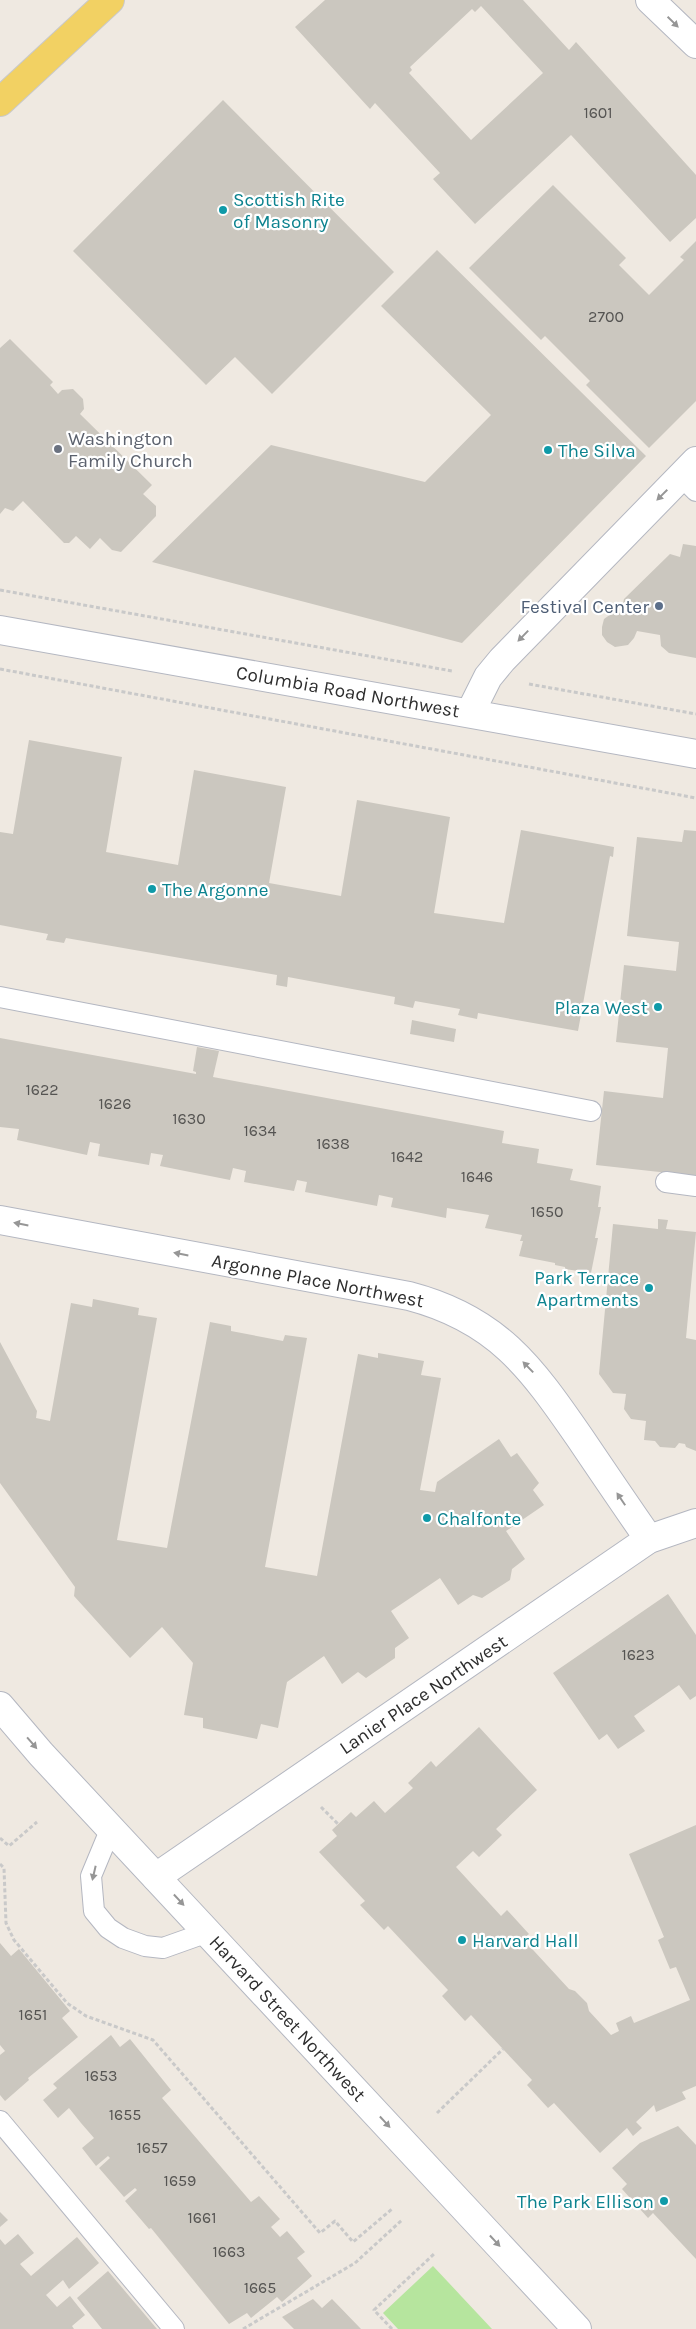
<svg xmlns="http://www.w3.org/2000/svg" width="696" height="2329" viewBox="0 0 696 2329" font-family="Karla,sans-serif">
  <rect width="100%" height="100%" fill="#efe9e1"/>
  <polygon fill="#b6e59e" points="433,2266 492,2329 398,2329 383,2313"/>
  <g fill="#cbc7bf" fill-rule="evenodd">
    <path d="M325 0H523L569 50 576 42 696 175V218L670 242 571 135 475 224 433 179 440 173 375 103 370 109 295 27ZM481 6 543 73 471 140 409 73 412 70 410 67 472 9 475 12Z"/>
    <polygon points="223,100 394,272 272,394 235,357 206,385 73,251"/>
    <polygon points="553,185 626,258 619,265 649,295 684,260 680,257 696,241 696,401 649,448 586,385 590,381 545,336 541,340 469,268"/>
    <polygon points="437,250 646,456 462,643 152,562 271,445 425,482 491,415 381,306"/>
    <polygon points="10,339 53,382 50,385 58,394 62,390 73,389 83,399 84,409 80,414 152,485 143,494 156,506 156,516 121,552 112,550 100,538 90,549 76,536 69,543 64,543 23,501 13,511 5,508 0,514 0,348"/>
    <polygon points="683,544 696,546 696,658 669,653 661,646 660,635 637,631 634,638 628,645 615,647 607,642 602,635 602,627 604,619 611,614 621,612 624,599 670,554 680,557"/>
    <polygon points="29,740 122,757 106,852 178,865 194,770 286,787 269,883 341,896 357,800 450,817 434,913 504,923 521,830 614,847 613,857 610,856 578,1031 478,1013 477,1019 458,1015 460,1009 415,1001 413,1008 394,1004 395,997 288,977 287,987 276,985 277,975 66,938 64,943 46,940 48,934 0,925 0,832 13,834"/>
    <polygon points="684,830 696,831 696,1176 596,1165 604,1091 663,1098 668,1048 616,1042 624,965 676,971 679,942 627,936 637,837 682,842"/>
    <polygon points="412,1020 456,1029 454,1042 410,1034"/>
    <polygon points="0,1038 196,1074 196,1072 193,1071 197,1047 219,1051 213,1077 504,1131 502,1143 539,1149 537,1163 573,1169 570,1180 601,1186 598,1207 601,1207 595,1238 598,1238 591,1273 565,1269 565,1267 555,1265 555,1263 519,1256 523,1241 520,1241 522,1235 485,1228 489,1215 447,1208 446,1218 391,1207 393,1198 379,1195 377,1206 305,1192 307,1182 297,1180 294,1191 244,1182 246,1171 233,1168 230,1180 160,1166 163,1155 151,1153 149,1165 98,1156 100,1144 90,1142 87,1155 17,1140 19,1129 0,1127"/>
    <polygon points="658,1219 668,1220 666,1229 696,1232 686,1338 696,1340 696,1451 686,1447 685,1444 679,1443 675,1448 660,1447 655,1441 644,1440 646,1421 631,1419 624,1409 626,1394 613,1393 599,1374 613,1224 658,1229"/>
    <polygon points="93,1299 139,1308 138,1315 157,1318 117,1540 167,1548 210,1322 231,1326 231,1331 283,1341 285,1335 307,1338 265,1567 317,1576 358,1354 378,1358 378,1353 424,1361 421,1375 441,1378 420,1490 435,1492 437,1482 499,1439 511,1457 517,1453 539,1483 533,1490 544,1505 506,1531 525,1559 512,1569 510,1580 482,1598 473,1595 458,1605 440,1578 391,1611 409,1638 395,1648 395,1658 366,1678 358,1672 342,1684 324,1656 287,1682 278,1728 261,1724 257,1739 203,1728 203,1718 184,1715 193,1663 162,1627 130,1658 74,1596 75,1587 0,1483 0,1342 37,1411 36,1418 50,1421 71,1303 92,1307"/>
    <polygon points="668,1594 696,1635 696,1696 690,1700 679,1685 634,1716 645,1731 618,1749 607,1734 599,1740 553,1673"/>
    <polygon points="479,1727 537,1790 496,1829 502,1835 479,1857 473,1851 456,1867 501,1916 507,1910 529,1934 523,1939 569,1989 575,1991 587,2003 589,2011 611,2035 619,2031 616,2023 631,2016 634,2023 690,2000 676,1967 670,1969 658,1940 664,1937 629,1854 696,1825 696,2086 682,2092 686,2099 656,2112 654,2105 636,2122 642,2128 633,2136 627,2128 600,2153 554,2103 548,2108 527,2085 532,2080 471,2015 465,2021 442,1996 448,1990 388,1926 384,1930 360,1905 365,1901 319,1852 337,1836 332,1830 351,1812 356,1817 374,1801 385,1813 413,1788 408,1783 431,1761 436,1767"/>
    <polygon points="0,1943 11,1956 19,1949 70,2011 62,2018 78,2037 28,2078 29,2080 5,2101 0,2095 0,2055 5,2051 0,2045"/>
    <polygon points="111,2035 120,2047 130,2039 171,2090 162,2098 251,2202 259,2196 280,2219 271,2227 280,2237 287,2231 305,2252 297,2258 312,2276 282,2302 277,2297 251,2318 247,2313 229,2324 151,2228 149,2229 125,2201 137,2190 135,2188 124,2197 99,2168 110,2158 108,2156 96,2166 82,2148 94,2138 81,2123 69,2108 58,2118 43,2100 57,2088 53,2084"/>
    <polygon points="678,2126 696,2145 696,2259 653,2213 648,2218 622,2189 627,2184 612,2168 640,2143"/>
    <polygon points="0,2212 8,2220 0,2227"/>
    <polygon points="18,2234 34,2253 20,2264 31,2276 77,2237 99,2263 69,2289 63,2280 46,2295 57,2307 70,2296 85,2315 72,2326 74,2329 0,2329 0,2239 5,2245"/>
    <polygon points="108,2271 157,2329 102,2329 77,2298"/>
    <polygon points="313,2299 322,2308 332,2299 361,2329 294,2329 282,2317"/>
  </g>
  <g fill="none" stroke-linecap="round" stroke-linejoin="round">
    <g stroke="#b4b7c1" stroke-width="22">
      <g id="lane">
        <polyline points="681,476 696,491"/>
        <polyline points="0,997 591,1111"/>
        <polyline points="666,1182 696,1186"/>
        <polyline points="111,1828 91,1876 94,1911 108,1928 123,1938 145,1946 163,1948 208,1932"/>
        <polyline points="0,2121 174,2329"/>
      </g>
    </g>
    <g stroke="#b4b7c1" stroke-width="30">
      <g id="street">
        <polyline points="650,0 696,44"/>
        <polyline points="470,713 488,677 502,660 696,461"/>
        <path d="M0 1220 409 1296C497 1319 531 1367 580 1438 603 1472 626 1506 649 1539"/>
        <polyline points="156,1877 649,1539 696,1523"/>
      </g>
    </g>
    <g stroke="#b4b7c1" stroke-width="30">
      <g id="secondary">
        <polyline points="0,630 696,754"/>
        <polyline points="0,1706 41,1754 577,2329"/>
      </g>
    </g>
    <g stroke="#c9c9c9" stroke-width="30">
      <polyline id="primary" points="0,102 110,0"/>
    </g>
    <g stroke="#c9c9c9" stroke-width="3" stroke-dasharray="4 2.5" stroke-linecap="butt">
      <polyline points="0,590 452,671"/>
      <polyline points="0,669 696,798"/>
      <polyline points="529,684 696,714"/>
      <polyline points="321,1807 338,1824"/>
      <polyline points="0,1838 9,1846 37,1822"/>
      <polyline points="0,1864 4,1868 6,1923 14,1940 67,2003 86,2016 153,2040 320,2233 335,2221 353,2242 392,2209"/>
      <polyline points="437,2113 503,2049"/>
      <polyline points="243,2329 355,2263 402,2220"/>
      <polyline points="392,2329 374,2310 434,2254"/>
    </g>
    <use href="#lane" stroke="#fff" stroke-width="20"/>
    <use href="#street" stroke="#fff" stroke-width="28"/>
    <use href="#secondary" stroke="#fff" stroke-width="28"/>
    <use href="#primary" stroke="#f2d163" stroke-width="28"/>
  </g>
  <defs><path id="oneway-solid" d="M-6-.8H1V-3.2L6.5 0L1 3.2V.8H-6Z" transform="scale(1.25)"/></defs>
  <g fill="#969696">
    <use href="#oneway-solid" transform="translate(673 22) rotate(44)"/>
    <use href="#oneway-solid" transform="translate(662 495) rotate(135)"/>
    <use href="#oneway-solid" transform="translate(523 636) rotate(134)"/>
    <use href="#oneway-solid" transform="translate(21 1224) rotate(-169)"/>
    <use href="#oneway-solid" transform="translate(181 1254) rotate(-169)"/>
    <use href="#oneway-solid" transform="translate(528 1367) rotate(-134)"/>
    <use href="#oneway-solid" transform="translate(621 1499) rotate(-124)"/>
    <use href="#oneway-solid" transform="translate(32 1743) rotate(49)"/>
    <use href="#oneway-solid" transform="translate(94 1873) rotate(103)"/>
    <use href="#oneway-solid" transform="translate(179 1900) rotate(47)"/>
    <use href="#oneway-solid" transform="translate(385 2122) rotate(47)"/>
    <use href="#oneway-solid" transform="translate(495 2241) rotate(47)"/>
  </g>
  <g fill="#0f9aa8" stroke="#fff" stroke-width="2">
    <circle cx="223" cy="210" r="5"/>
    <circle cx="548" cy="450" r="5"/>
    <circle cx="152" cy="889" r="5"/>
    <circle cx="658" cy="1007" r="5"/>
    <circle cx="649" cy="1288" r="5"/>
    <circle cx="427" cy="1518" r="5"/>
    <circle cx="462" cy="1940" r="5"/>
    <circle cx="664" cy="2201" r="5"/>
  </g>
  <circle fill="#6b7280" stroke="#fff" stroke-width="2" cx="58" cy="449" r="5"/>
  <circle fill="#5c6f8a" stroke="#fff" stroke-width="2" cx="659" cy="606" r="5"/>
  <g text-anchor="middle" stroke-width="4.5" stroke-linejoin="round" paint-order="stroke">
    <g font-size="16" fill="#555452">
      <text x="598" y="118">1601</text>
      <text x="606" y="322">2700</text>
      <text x="42" y="1095">1622</text>
      <text x="115" y="1109">1626</text>
      <text x="189" y="1124">1630</text>
      <text x="260" y="1136">1634</text>
      <text x="333" y="1149">1638</text>
      <text x="407" y="1162">1642</text>
      <text x="477" y="1182">1646</text>
      <text x="547" y="1217">1650</text>
      <text x="638" y="1660">1623</text>
      <text x="33" y="2020">1651</text>
      <text x="101" y="2081">1653</text>
      <text x="125" y="2120">1655</text>
      <text x="152" y="2153">1657</text>
      <text x="180" y="2186">1659</text>
      <text x="202" y="2223">1661</text>
      <text x="229" y="2257">1663</text>
      <text x="260" y="2293">1665</text>
    </g>
    <g font-size="19" fill="#0d838f" stroke="#fff" text-anchor="start">
      <text x="233" y="206">Scottish Rite<tspan x="233" dy="22">of Masonry</tspan></text>
      <text x="558" y="457">The Silva</text>
      <text x="162" y="896">The Argonne</text>
      <text x="648" y="1014" text-anchor="end">Plaza West</text>
      <text x="639" y="1284" text-anchor="end">Park Terrace<tspan x="639" dy="22">Apartments</tspan></text>
      <text x="437" y="1525">Chalfonte</text>
      <text x="472" y="1947">Harvard Hall</text>
      <text x="654" y="2208" text-anchor="end">The Park Ellison</text>
    </g>
    <g font-size="19" fill="#5b616d" stroke="#fff" text-anchor="start">
      <text x="68" y="445">Washington<tspan x="68" dy="22">Family Church</tspan></text>
    </g>
    <g font-size="19" fill="#4e5e75" stroke="#fff" text-anchor="end">
      <text x="649" y="613">Festival Center</text>
    </g>
    <g font-size="19" fill="#2e2e2e" stroke="#fff">
      <text transform="translate(348 691) rotate(10)" y="7">Columbia Road Northwest</text>
      <text transform="translate(318 1280) rotate(11)" y="7">Argonne Place Northwest</text>
      <text transform="translate(423 1694) rotate(-34)" y="7">Lanier Place Northwest</text>
      <text transform="translate(288 2018) rotate(47)" y="7">Harvard Street Northwest</text>
    </g>
  </g>
</svg>
